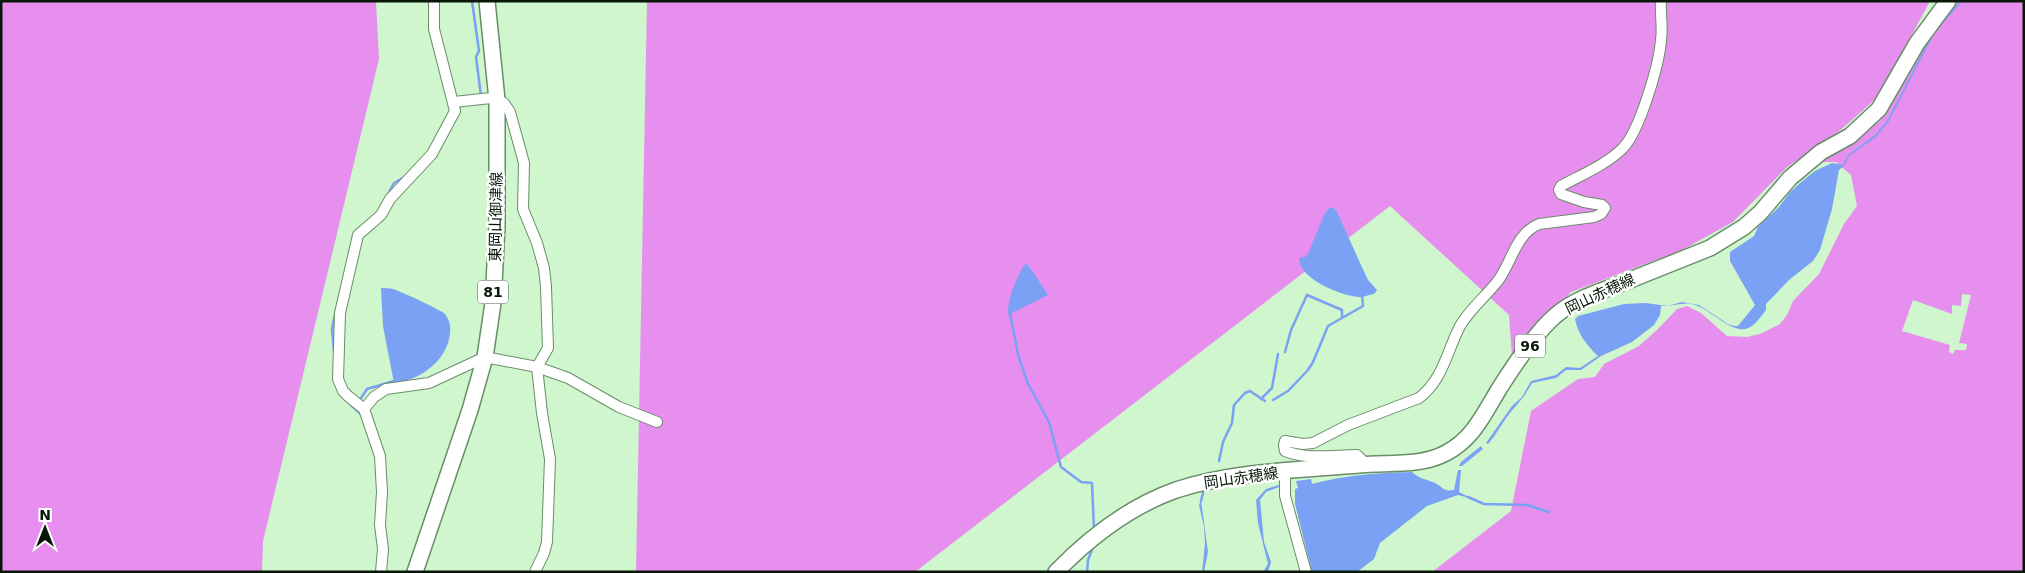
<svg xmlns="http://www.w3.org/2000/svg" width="2025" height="573" viewBox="0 0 2025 573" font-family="'DejaVu Sans','Noto Sans JP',sans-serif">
  <rect width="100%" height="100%" fill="#cff6cd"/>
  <g fill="#e78fee" fill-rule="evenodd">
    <polygon points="1,1 376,1 379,59 263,541 262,572 1,572"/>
    <polygon points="647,1 1927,1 1929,3 1879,96 1837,133 1787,167 1733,222 1682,250 1571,292 1512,356 1509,315 1390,206 915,572 636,572"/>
    <path d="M1954 1H2024V572H1432L1511 511 1531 411 1578 379 1595 377 1604 364 1639 346 1658 329 1677 309 1687 306 1701 313 1727 336 1747 337 1760 334 1780 324 1787 315 1793 301 1819 274 1844 224 1857 206 1851 175 1836 162H1820L1880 121 1904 79ZM1962 294 1971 295 1959 343 1967 344 1966 350H1955L1953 354 1949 352 1950 345 1902 331 1913 300 1952 314V305L1961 306Z"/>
  </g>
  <g fill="#7aa1f3">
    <path d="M1960 1H1963L1948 17 1934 34 1889 121 1876 137 1849 156 1845 165 1839 170 1832 209 1820 250 1813 261 1789 280 1766 304V310C1762 315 1758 321 1753 325 1736 340 1713 310 1695 305 1683 301 1673 307 1661 306L1660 315 1654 325 1632 342 1601 356 1581 370H1566L1556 378 1532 383C1527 392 1523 398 1516 406 1505 417 1498 433 1488 444L1486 443 1512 406 1522 397 1531 381 1556 375 1566 367 1580 368 1598 356C1587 346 1578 334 1575 319L1578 316 1624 304 1646 303 1667 306 1682 302 1699 305 1728 324 1734 326H1738L1755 305 1730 261V252L1754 236 1758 227 1779 207 1790 192 1806 178 1815 171 1832 163 1843 165 1848 155 1875 135 1887 121 1933 32Z"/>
    <path d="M1329 208H1334L1337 212 1361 265 1368 280 1377 290 1374 294C1371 294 1366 296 1363 297 1345 298 1298 279 1299 258L1305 257 1308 254 1324 215Z"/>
    <path d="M1027 264C1035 274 1041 285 1048 295L1012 313 1010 317 1008 314C1008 296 1016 280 1024 265Z"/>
    <path d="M381 288C385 288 389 288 393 289 398 290 443 311 445 314 452 323 451 333 448 343 440 366 418 379 395 384L393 378 383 326Z"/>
    <polygon points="1481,446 1483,449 1462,466 1459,466 1461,462"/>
    <path d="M1458 470H1461L1459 492 1473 499 1458 495 1427 506 1380 543 1374 559 1357 572H1312L1295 504V489L1298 488 1296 481 1311 479 1312 484C1344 475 1378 473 1412 472 1419 479 1426 479 1435 483 1443 487 1443 492 1454 490Z"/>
    <polygon points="1279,485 1279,487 1266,492 1260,500 1264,542 1271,562 1268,572 1263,572 1268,564 1258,523 1256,500 1266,489"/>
    <polygon points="1201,500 1208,552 1204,572 1202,572 1205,543 1204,527 1199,505"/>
  </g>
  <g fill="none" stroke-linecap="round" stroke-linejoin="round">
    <g stroke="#7aa1f3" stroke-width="2.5">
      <polyline points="472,1 479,51 476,57 481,96"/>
      <polyline points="387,196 394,183 406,176"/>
      <polyline points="1010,313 1018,355 1028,384 1049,422 1061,467 1081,482 1092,483 1094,530"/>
      <polyline points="334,351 332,329 335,314"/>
      <polyline points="1285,352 1291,330 1307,295 1342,310 1342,316"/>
      <polyline points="361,398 367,389 397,380"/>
      <polyline points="1261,399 1272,388 1278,354"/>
      <polyline points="1273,400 1288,391 1308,370 1313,362 1328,326 1363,306 1362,295"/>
      <polyline points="351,405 362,415"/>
      <polyline points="1219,461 1223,442 1232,423 1234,405 1245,393 1250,391 1265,401"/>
      <polyline points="1468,497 1484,504 1527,505 1549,512"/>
      <polyline points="1201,501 1203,493"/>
      <polyline points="1087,572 1088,560 1093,547"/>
    </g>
    <g stroke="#698d69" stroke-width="12">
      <g id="minor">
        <polyline points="454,102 491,98 504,103 510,112 524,163 523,209 537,243 544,268 546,287 548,348 537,367 542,413 550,459 547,542 544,553 535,572"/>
        <polyline points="364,409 374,397 386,389 429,383 485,357 537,367 568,378 619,407 657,422"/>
        <path d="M1366 464 1357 455C1334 455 1307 460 1285 451L1284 445 1285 441 1303 444 1313 443 1348 425 1419 398C1443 380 1447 351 1460 326 1470 309 1485 297 1497 282 1512 263 1515 234 1539 224L1594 217 1601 214 1605 208 1602 205 1584 202 1561 194 1559 190 1561 186C1581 175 1606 165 1623 148 1640 130 1659 65 1661 40 1663 27 1660 14 1661 1"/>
        <polyline points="1285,472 1285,496 1306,572"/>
        <polyline points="381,572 383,549 380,525 382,492 380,456 364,409 348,396 343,391 338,379 340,313 358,235 381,215 390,199 432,154 455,111 434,29 434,1"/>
      </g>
    </g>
    <g stroke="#698d69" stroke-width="18">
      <g id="primary">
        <polyline points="415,572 470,410 485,357 493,303 497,226 497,100 487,1"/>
        <path d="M1056 572C1089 538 1131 506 1176 490 1234 471 1298 470 1359 465 1387 462 1420 467 1446 453 1473 439 1484 414 1499 389 1513 367 1535 333 1555 316 1573 300 1598 292 1620 284 1650 272 1680 260 1710 248L1744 227 1760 213 1790 178 1821 152 1850 136 1879 109 1917 43 1948 1"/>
      </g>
    </g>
    <use href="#minor" stroke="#fff" stroke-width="10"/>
    <use href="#primary" stroke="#fff" stroke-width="15"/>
  </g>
  <g text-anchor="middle" stroke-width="5" stroke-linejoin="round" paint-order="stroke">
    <g fill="#fff" stroke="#535d53" stroke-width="1">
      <rect x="478" y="280.5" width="30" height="23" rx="4"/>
      <rect x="1515" y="334.5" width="30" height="23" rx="4"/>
    </g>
    <g font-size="14" font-weight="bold" fill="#091709">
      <text x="493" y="297">81</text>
      <text x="1530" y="351">96</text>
    </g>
    <g font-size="15" fill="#091709" stroke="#fff">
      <text transform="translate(496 217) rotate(-89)" y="5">東岡山御津線</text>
      <text transform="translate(1600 294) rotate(-25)" y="5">岡山赤穂線</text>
      <text transform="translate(1241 478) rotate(-8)" y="5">岡山赤穂線</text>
    </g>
  </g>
  <rect width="2025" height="573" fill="none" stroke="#091709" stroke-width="5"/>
  <g transform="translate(45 528)" stroke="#ffffff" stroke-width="4" paint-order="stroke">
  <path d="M0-4L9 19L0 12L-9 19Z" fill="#091709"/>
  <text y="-8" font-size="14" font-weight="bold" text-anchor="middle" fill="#091709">N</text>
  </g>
</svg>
